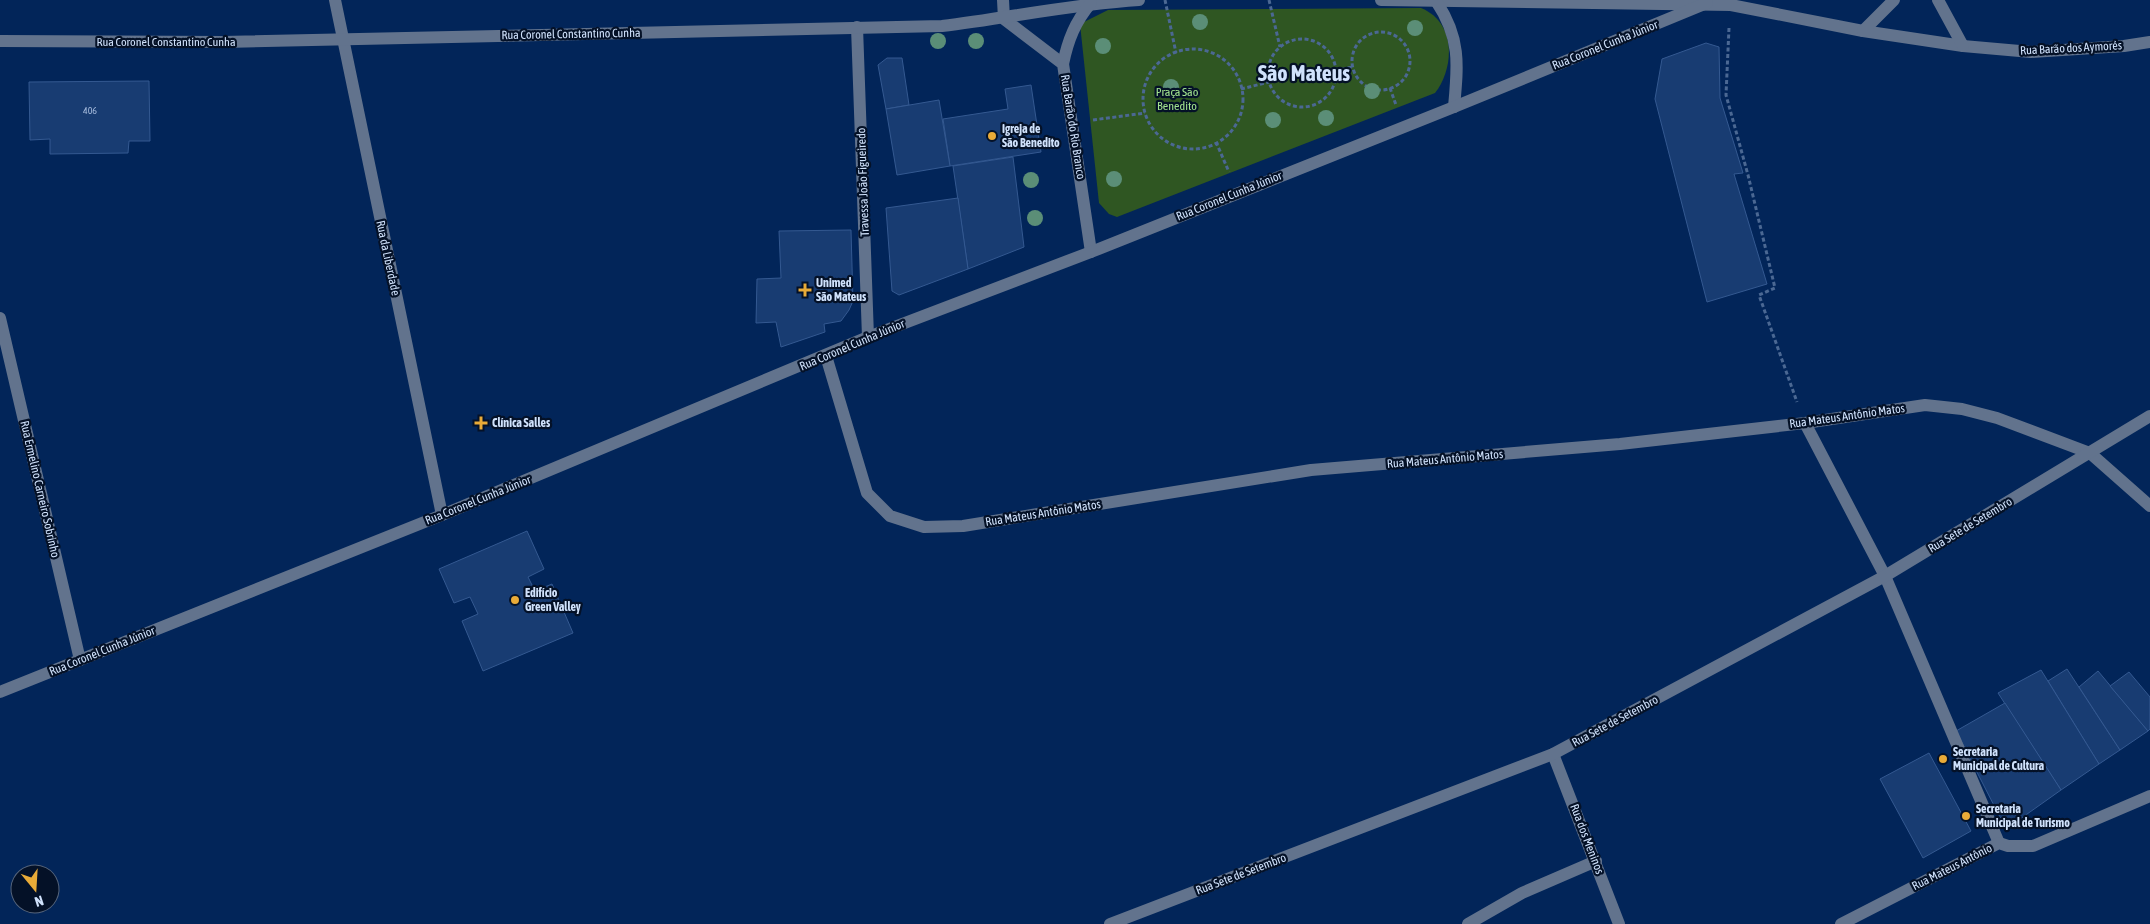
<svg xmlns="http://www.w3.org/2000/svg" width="2150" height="924" viewBox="0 0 2150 924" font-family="'Asap Condensed',sans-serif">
  <rect width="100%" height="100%" fill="#022559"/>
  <path fill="#2f5622" d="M1421 8C1456 22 1455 67 1435 93L1117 217 1109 214 1099 203 1080 24 1108 10Z"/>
  <g fill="#183c72" stroke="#345991">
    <polygon points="1706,43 1719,47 1720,98 1743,173 1734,174 1767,284 1707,302 1655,99 1662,59"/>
    <polygon points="887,58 902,58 909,105 886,109 878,65"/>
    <polygon points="149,81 150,141 129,141 128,153 50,154 50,139 30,140 29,82"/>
    <polygon points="1031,85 1041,152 950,166 943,119 1008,109 1005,89"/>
    <polygon points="939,100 950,166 897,175 886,109"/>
    <polygon points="1013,157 1024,247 968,269 953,166"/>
    <polygon points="958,198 968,269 899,295 892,291 886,208"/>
    <polygon points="851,230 853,301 849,310 841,321 824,324 825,332 781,347 776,322 756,323 757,279 781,278 779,231"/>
    <polygon points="527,531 544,569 528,577 535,591 552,584 573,633 483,671 462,621 478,614 470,597 454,603 439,569"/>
    <polygon points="2067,669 2120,750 2099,764 2048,681"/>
    <polygon points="2041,670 2099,764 2061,790 1998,693"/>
    <polygon points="2098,671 2148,731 2120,750 2079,687"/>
    <polygon points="2129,672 2150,697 2150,729 2148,731 2110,686"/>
    <polygon points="2005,703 2061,790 2006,829 1956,731"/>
    <polygon points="1929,753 1971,831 1923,858 1880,779"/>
  </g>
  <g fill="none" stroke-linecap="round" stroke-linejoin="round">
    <g stroke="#4b6893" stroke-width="3" stroke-dasharray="4 2.5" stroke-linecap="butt">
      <polyline points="1165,0 1176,53"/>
      <polyline points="1269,0 1280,47"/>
      <polyline points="1729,28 1726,95 1748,175 1775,288 1759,295 1797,402"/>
      <circle cx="1381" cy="61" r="29"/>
      <circle cx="1302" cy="73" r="34"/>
      <circle cx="1193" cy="99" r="50"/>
      <polyline points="1335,71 1352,67"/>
      <polyline points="1390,88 1396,105"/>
      <polyline points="1241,89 1269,82"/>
      <polyline points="1093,120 1145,113"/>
      <polyline points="1216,142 1229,172"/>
    </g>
    <g stroke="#62738d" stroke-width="12">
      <polyline points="335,0 442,515"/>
      <polyline points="1003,0 1004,19 1063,64 1091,252"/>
      <polyline points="1381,0 1731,5 1863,31 1963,46 2031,52 2124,46 2150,42"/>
      <polyline points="1938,0 1963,46"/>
      <path d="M1436 1C1461 38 1458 65 1454 107"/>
      <polyline points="857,27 868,337"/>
      <polyline points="1863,31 1894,0"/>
      <path d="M0 41 224 42 942 26C1008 18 1073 4 1139 0"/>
      <path d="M1063 64C1068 40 1075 22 1091 3"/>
      <polyline points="0,318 80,660"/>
      <polyline points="826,356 867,493 890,516 924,527 963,526 1311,470 1620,444 1805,423 1925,405 1962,409 1997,418 2090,453 2150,506"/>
      <polyline points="1805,423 1885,576 1999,843"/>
      <polyline points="0,692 442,515 868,337 1091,252 1454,107 1707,3"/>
      <polyline points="1553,754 1619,924"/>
      <polyline points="1110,924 1553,754 1885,576 2150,416"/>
      <polyline points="1468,924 1522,893 1596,861"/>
      <polyline points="1841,924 1999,843 2008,846 2033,846 2150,796"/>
    </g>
  </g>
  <g fill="#5b8e77">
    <circle cx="1200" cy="22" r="8"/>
    <circle cx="1415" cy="28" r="8"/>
    <circle cx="938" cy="41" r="8"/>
    <circle cx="976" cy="41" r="8"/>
    <circle cx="1103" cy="46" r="8"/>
    <circle cx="1171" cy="87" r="8"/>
    <circle cx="1372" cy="91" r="8"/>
    <circle cx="1326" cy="118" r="8"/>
    <circle cx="1273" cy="120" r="8"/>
    <circle cx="1114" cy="179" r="8"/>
    <circle cx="1031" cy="180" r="8"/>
    <circle cx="1035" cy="218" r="8"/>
  </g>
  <g fill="#e9ab38" stroke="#041127" stroke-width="2">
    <circle cx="992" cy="136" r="5"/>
    <path d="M802.5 282.5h5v5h5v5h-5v5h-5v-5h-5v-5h5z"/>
    <path d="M478.5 415.5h5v5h5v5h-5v5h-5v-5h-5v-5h5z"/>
    <circle cx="515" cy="600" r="5"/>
    <circle cx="1943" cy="759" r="5"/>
    <circle cx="1966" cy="816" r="5"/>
  </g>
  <g text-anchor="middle" stroke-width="4.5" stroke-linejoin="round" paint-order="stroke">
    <g font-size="10" fill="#a2b8da">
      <text x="90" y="114">406</text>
    </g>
    <g font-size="12" fill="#d0e2fc" stroke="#041127">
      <text transform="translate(571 34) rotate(-1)" y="4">Rua Coronel Constantino Cunha</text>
      <text x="166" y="46">Rua Coronel Constantino Cunha</text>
      <text transform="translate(1605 45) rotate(-22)" y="4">Rua Coronel Cunha Júnior</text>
      <text transform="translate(2071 48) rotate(-3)" y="4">Rua Barão dos Aymorés</text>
      <text transform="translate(1073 127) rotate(81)" y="4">Rua Barão do Rio Branco</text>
      <text transform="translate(863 182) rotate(-92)" y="4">Travessa João Figueiredo</text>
      <text transform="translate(1229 196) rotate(-22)" y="4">Rua Coronel Cunha Júnior</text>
      <text transform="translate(388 258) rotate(78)" y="4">Rua da Liberdade</text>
      <text transform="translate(852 345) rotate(-23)" y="4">Rua Coronel Cunha Júnior</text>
      <text transform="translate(1847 416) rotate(-8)" y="4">Rua Mateus Antônio Matos</text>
      <text transform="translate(1445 459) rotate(-5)" y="4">Rua Mateus Antônio Matos</text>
      <text transform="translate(40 489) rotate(77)" y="4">Rua Ermelino Carneiro Sobrinho</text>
      <text transform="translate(478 500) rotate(-22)" y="4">Rua Coronel Cunha Júnior</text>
      <text transform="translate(1043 513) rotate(-9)" y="4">Rua Mateus Antônio Matos</text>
      <text transform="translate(1970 525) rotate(-31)" y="4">Rua Sete de Setembro</text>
      <text transform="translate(102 651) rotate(-22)" y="4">Rua Coronel Cunha Júnior</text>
      <text transform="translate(1615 721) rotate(-28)" y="4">Rua Sete de Setembro</text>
      <text transform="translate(1587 839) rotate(69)" y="4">Rua dos Meninos</text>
      <text transform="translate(1952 867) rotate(-27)" y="4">Rua Mateus Antônio</text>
      <text transform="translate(1241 874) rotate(-21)" y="4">Rua Sete de Setembro</text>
    </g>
    <g font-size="12" fill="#a3e48f" stroke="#041127">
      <text x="1177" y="96">Praça São<tspan x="1177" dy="14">Benedito</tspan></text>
    </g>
    <g font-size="12" font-weight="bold" fill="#d0e2fc" stroke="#041127" text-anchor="start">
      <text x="1002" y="133">Igreja de<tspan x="1002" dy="14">São Benedito</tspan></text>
      <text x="816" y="287">Unimed<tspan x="816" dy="14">São Mateus</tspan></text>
      <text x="492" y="427">Clínica Salles</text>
      <text x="525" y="597">Edifício<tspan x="525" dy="14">Green Valley</tspan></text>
      <text x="1953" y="756">Secretaria<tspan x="1953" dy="14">Municipal de Cultura</tspan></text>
      <text x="1976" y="813">Secretaria<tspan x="1976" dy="14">Municipal de Turismo</tspan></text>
    </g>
    <g font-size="22" font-weight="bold" fill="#d0e2fc" stroke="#041127">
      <text x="1304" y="81">São Mateus</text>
    </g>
  </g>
  <g transform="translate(35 889) rotate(162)"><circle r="24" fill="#041127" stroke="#56657c"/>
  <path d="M0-4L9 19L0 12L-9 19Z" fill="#e9ab38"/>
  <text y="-8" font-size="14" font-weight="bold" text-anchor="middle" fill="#d0e2fc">N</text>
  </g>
</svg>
